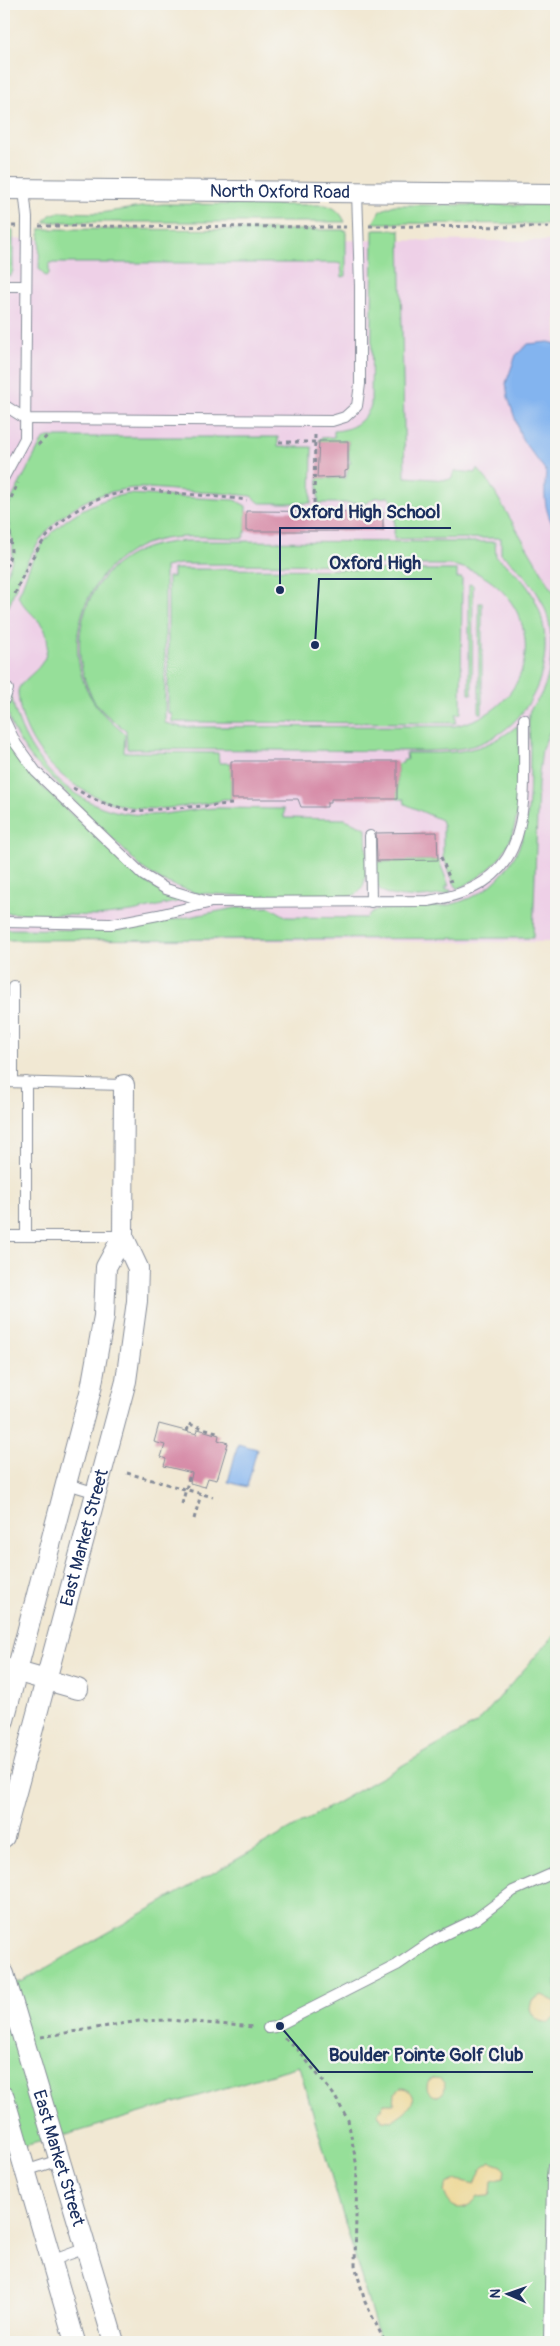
<svg xmlns="http://www.w3.org/2000/svg" width="560" height="2346" viewBox="0 0 560 2346" font-family="Pangolin,sans-serif">
  <rect width="100%" height="100%" fill="#f6f6f2"/>
  <filter id="ink" filterUnits="userSpaceOnUse"><feTurbulence type="fractalNoise" baseFrequency=".02" numOctaves="2"/><feDisplacementMap in="SourceGraphic" scale="10" xChannelSelector="R" yChannelSelector="G"/><feConvolveMatrix kernelMatrix="1 2 1 2 8 2 1 2 1" color-interpolation-filters="sRGB"/></filter>
  <filter id="wash" filterUnits="userSpaceOnUse"><feTurbulence type="fractalNoise" baseFrequency=".0096" numOctaves="4" result="noise"/><feDisplacementMap in="SourceGraphic" scale="20" xChannelSelector="R" yChannelSelector="G"/><feGaussianBlur stdDeviation="1.12" result="paint"/><feColorMatrix in="noise" values="0 0 0 0 0 0 0 0 0 0 0 0 0 0 0 0 0 1.4 0 .05"/><feComposite in="paint" operator="in"/></filter>
  <g filter="url(#wash)">
    <rect width="100%" height="100%" fill="#f1e8d3"/>
    <polygon fill="#eed0e7" points="4,239 556,241 556,942 4,940"/>
    <g fill="#96df99" stroke="#58877c" fill-rule="evenodd">
      <path d="M162 204 325 205C335 207 341 213 345 222H44L50 215 59 212 100 213Z"/>
      <polygon points="394,205 556,205 556,224 373,223 380,211"/>
      <polygon points="40,229 346,230 346,276 342,277 341,264 336,263 49,263 49,275 45,276 39,269"/>
      <polygon points="4,230 13,230 13,270 11,276 7,275 7,262 4,262"/>
      <path d="M373 230H400L405 477 447 480 452 478 454 471 476 473 477 468 488 481 556 596V717L542 749 538 783 533 938 4 940V929L121 930 235 908 270 907 287 917 367 918C379 900 424 909 443 906 459 904 479 895 491 885 535 847 529 797 530 744 530 735 527 719 530 710 532 706 537 702 539 698 551 677 553 652 550 628 546 598 525 572 501 554V538L394 539 395 504 389 497 374 498 367 503H318V478H346L349 463H351L349 459 348 441H318L321 438 334 437V431C352 430 364 422 371 406Z"/>
      <path d="M48 437H278V447H312L311 503H260L251 496C230 493 208 493 187 491 167 490 145 486 126 489 58 499 29 546 9 606L4 610V583L12 560 13 545 8 520V506L42 441Z"/>
      <path d="M128 494 235 500 246 506V530L243 538C210 538 172 532 141 546 86 571 61 640 89 694 98 711 111 722 125 734L124 752 218 753 219 763H231V799H223L217 802C191 805 164 811 138 808 78 802 21 753 18 692 18 681 42 671 46 654 54 623 29 618 18 596 24 584 26 573 32 561 49 525 89 500 128 494Z"/>
      <path d="M186 541 495 542 496 557C513 569 528 583 536 602 559 653 537 718 486 741 467 750 446 750 426 751L127 749 126 730C113 721 98 710 91 695 65 643 84 573 141 550 156 544 170 542 186 541ZM179 564 449 565C516 573 552 651 502 702 489 715 472 722 455 726L181 727 165 723V567Z"/>
      <polygon points="173,569 457,570 457,578 462,578 461,713 456,714 456,723 172,722 172,713 168,713 168,577 173,577"/>
      <polygon points="469,584 473,585 472,694 469,694"/>
      <rect x="479" y="603" width="3" height="110"/>
      <path d="M11 693C22 759 76 815 147 815 171 815 195 808 219 808 240 808 262 809 284 809V818L345 819 366 828C366 843 370 879 360 891 355 897 346 897 338 897L265 895 264 897 196 893 162 881 142 868 33 760C20 743 0 715 11 693Z"/>
      <path d="M517 726 519 734C519 801 529 857 457 889L443 857V826L441 820 405 804 404 799H397V764L403 763V760H407L406 753C450 753 481 755 517 726Z"/>
      <polygon points="4,732 33,778 138,877 161,892 184,900 132,912 96,916 4,913"/>
      <path d="M438 858 449 886H446V890H451L450 893C434 897 384 903 377 885 374 879 375 869 375 862L438 860Z"/>
      <polygon points="556,1633 556,2342 380,2342 299,2066 70,2134 4,2151 4,1987 23,1981 477,1723"/>
    </g>
    <g fill="#eeda9e" stroke="#84847e">
      <path d="M542 1995 556 2002V2015L548 2023C540 2023 532 2017 530 2008L532 2000Z"/>
      <circle cx="436" cy="2087" r="9"/>
      <path d="M401 2088C405 2088 408 2089 411 2094 418 2106 399 2115 392 2121L382 2120 378 2113 384 2104H394L395 2093Z"/>
      <path d="M491 2162 502 2166 505 2171 503 2178 492 2181 491 2194 489 2196 478 2197C465 2212 450 2213 444 2191L447 2184 457 2180 475 2184 481 2169Z"/>
    </g>
    <g fill="#83b4ef" stroke="#4f72a6">
      <path d="M549 342 556 344V530C543 510 544 495 546 471L522 440 508 397 506 383 516 355 528 344Z"/>
      <polygon points="238,1444 257,1449 247,1487 228,1482"/>
    </g>
    <g id="blocks">
      <g fill="#d78da9">
        <polygon points="319,441 348,441 348,470 345,471 345,477 317,478"/>
        <polygon points="246,511 383,512 383,531 246,531"/>
        <polygon points="231,761 397,761 397,799 331,799 331,803 327,803 327,807 301,807 298,799 231,799"/>
        <polygon points="437,832 438,860 377,861 376,833"/>
        <polygon points="159,1424 197,1434 198,1429 219,1435 218,1440 228,1443 217,1480 208,1478 205,1487 190,1483 192,1473 164,1466 166,1459 161,1457 165,1445 154,1442"/>
      </g>
    </g>
  </g>
  <g filter="url(#ink)">
    <use href="#blocks" fill-opacity="0" stroke="#868c98" stroke-width="1"/>
    <g fill="none" stroke-linecap="round" stroke-linejoin="round">
      <g stroke="#868c98" stroke-width="12">
        <g id="lane">
          <polyline points="4,286 26,286"/>
          <polyline points="4,405 26,419 332,421 345,417 357,406 360,384 360,286 357,192"/>
          <polyline points="4,477 25,438 27,218 24,189"/>
          <polyline points="4,700 8,689"/>
          <path d="M4 719 16 744 36 772 143 875 166 889 208 902 428 901C538 884 523 807 524 719"/>
          <polyline points="370,836 371,902"/>
          <polyline points="4,922 111,924 158,915 208,903"/>
          <polyline points="13,986 13,1082"/>
          <polyline points="4,1082 124,1085"/>
          <polyline points="26,1082 26,1236"/>
          <polyline points="4,1236 123,1236"/>
          <polyline points="67,1484 97,1493"/>
          <polyline points="268,2028 275,2027 397,1965 435,1939 476,1919 513,1891 556,1872"/>
          <polyline points="25,2171 59,2160"/>
          <polyline points="51,2261 86,2248"/>
          <polyline points="549,2342 552,2179 553,2166 556,2161"/>
        </g>
      </g>
      <g stroke="#868c98" stroke-width="22">
        <g id="street">
          <path id="s1" d="M4 189 556 194"/>
          <polyline points="4,1668 78,1689"/>
          <polyline points="4,1720 91,1389 104,1316 106,1267 123,1236"/>
          <path id="s2" d="M4 1837 126 1381 137 1301 138 1268 123 1236 124 1085"/>
          <path id="s3" d="M4 1974 114 2342"/>
          <polyline points="4,2097 75,2342"/>
        </g>
      </g>
      <g stroke="#868c98" stroke-width="3" stroke-dasharray="4 4" stroke-linecap="butt">
        <polyline points="4,226 16,226"/>
        <polyline points="39,226 346,227"/>
        <polyline points="369,226 556,227"/>
        <polyline points="279,442 315,442"/>
        <polyline points="38,445 49,434"/>
        <polyline points="314,503 315,434"/>
        <polyline points="4,575 11,552 10,534 5,511 18,483"/>
        <path d="M15 594C38 534 74 496 140 490 151 489 163 492 174 493 199 495 223 497 247 500"/>
        <polyline points="73,788 100,802 133,811 232,804"/>
        <polyline points="441,857 451,882"/>
        <polyline points="187,1431 189,1424 220,1433"/>
        <polyline points="127,1473 213,1497"/>
        <polyline points="182,1504 190,1474"/>
        <polyline points="194,1519 201,1494"/>
        <polyline points="41,2037 139,2021 168,2020 255,2027"/>
        <polyline points="284,2038 295,2046 334,2095 348,2120 357,2167 355,2265 365,2302 385,2342"/>
      </g>
      <use href="#lane" stroke="#fff" stroke-width="10"/>
      <use href="#street" stroke="#fff" stroke-width="20"/>
    </g>
  </g>
  <g text-anchor="middle" stroke-width="4.5" stroke-linejoin="round" paint-order="stroke">
    <g font-size="18" fill="#1b2f5e" stroke="#f6f6f2">
      <text dy="6" stroke="none"><textPath href="#s1" startOffset="276">North Oxford Road</textPath></text>
      <text dy="6" stroke="none"><textPath href="#s2" startOffset="310">East Market Street</textPath></text>
      <text dy="6" stroke="none"><textPath href="#s3" startOffset="192">East Market Street</textPath></text>
    </g>
  </g>
  <path fill="none" stroke="#1b2f5e" stroke-width="2" d="M280 590L280 528H451M315 645L319 579H432M280 2026L319 2072H533"/>
  <g fill="#1b2f5e" stroke="#f6f6f2" stroke-width="2">
    <circle cx="280" cy="590" r="5"/>
    <circle cx="315" cy="645" r="5"/>
    <circle cx="280" cy="2026" r="5"/>
  </g>
  <g font-size="19" text-anchor="middle" font-weight="bold" fill="#1b2f5e" stroke="#f6f6f2" stroke-width="4.5" stroke-linejoin="round" paint-order="stroke">
    <text x="365" y="518">Oxford High School</text>
    <text x="375" y="569">Oxford High</text>
    <text x="426" y="2061">Boulder Pointe Golf Club</text>
  </g>
  <rect width="560" height="2346" fill="none" stroke="#f6f6f2" stroke-width="20"/>
  <g transform="translate(508 2294) rotate(272)" stroke="#f6f6f2" stroke-width="4" paint-order="stroke">
  <path d="M0-4L9 19L0 12L-9 19Z" fill="#1b2f5e"/>
  <text y="-8" font-size="14" font-weight="bold" text-anchor="middle" fill="#1b2f5e">N</text>
  </g>
</svg>
